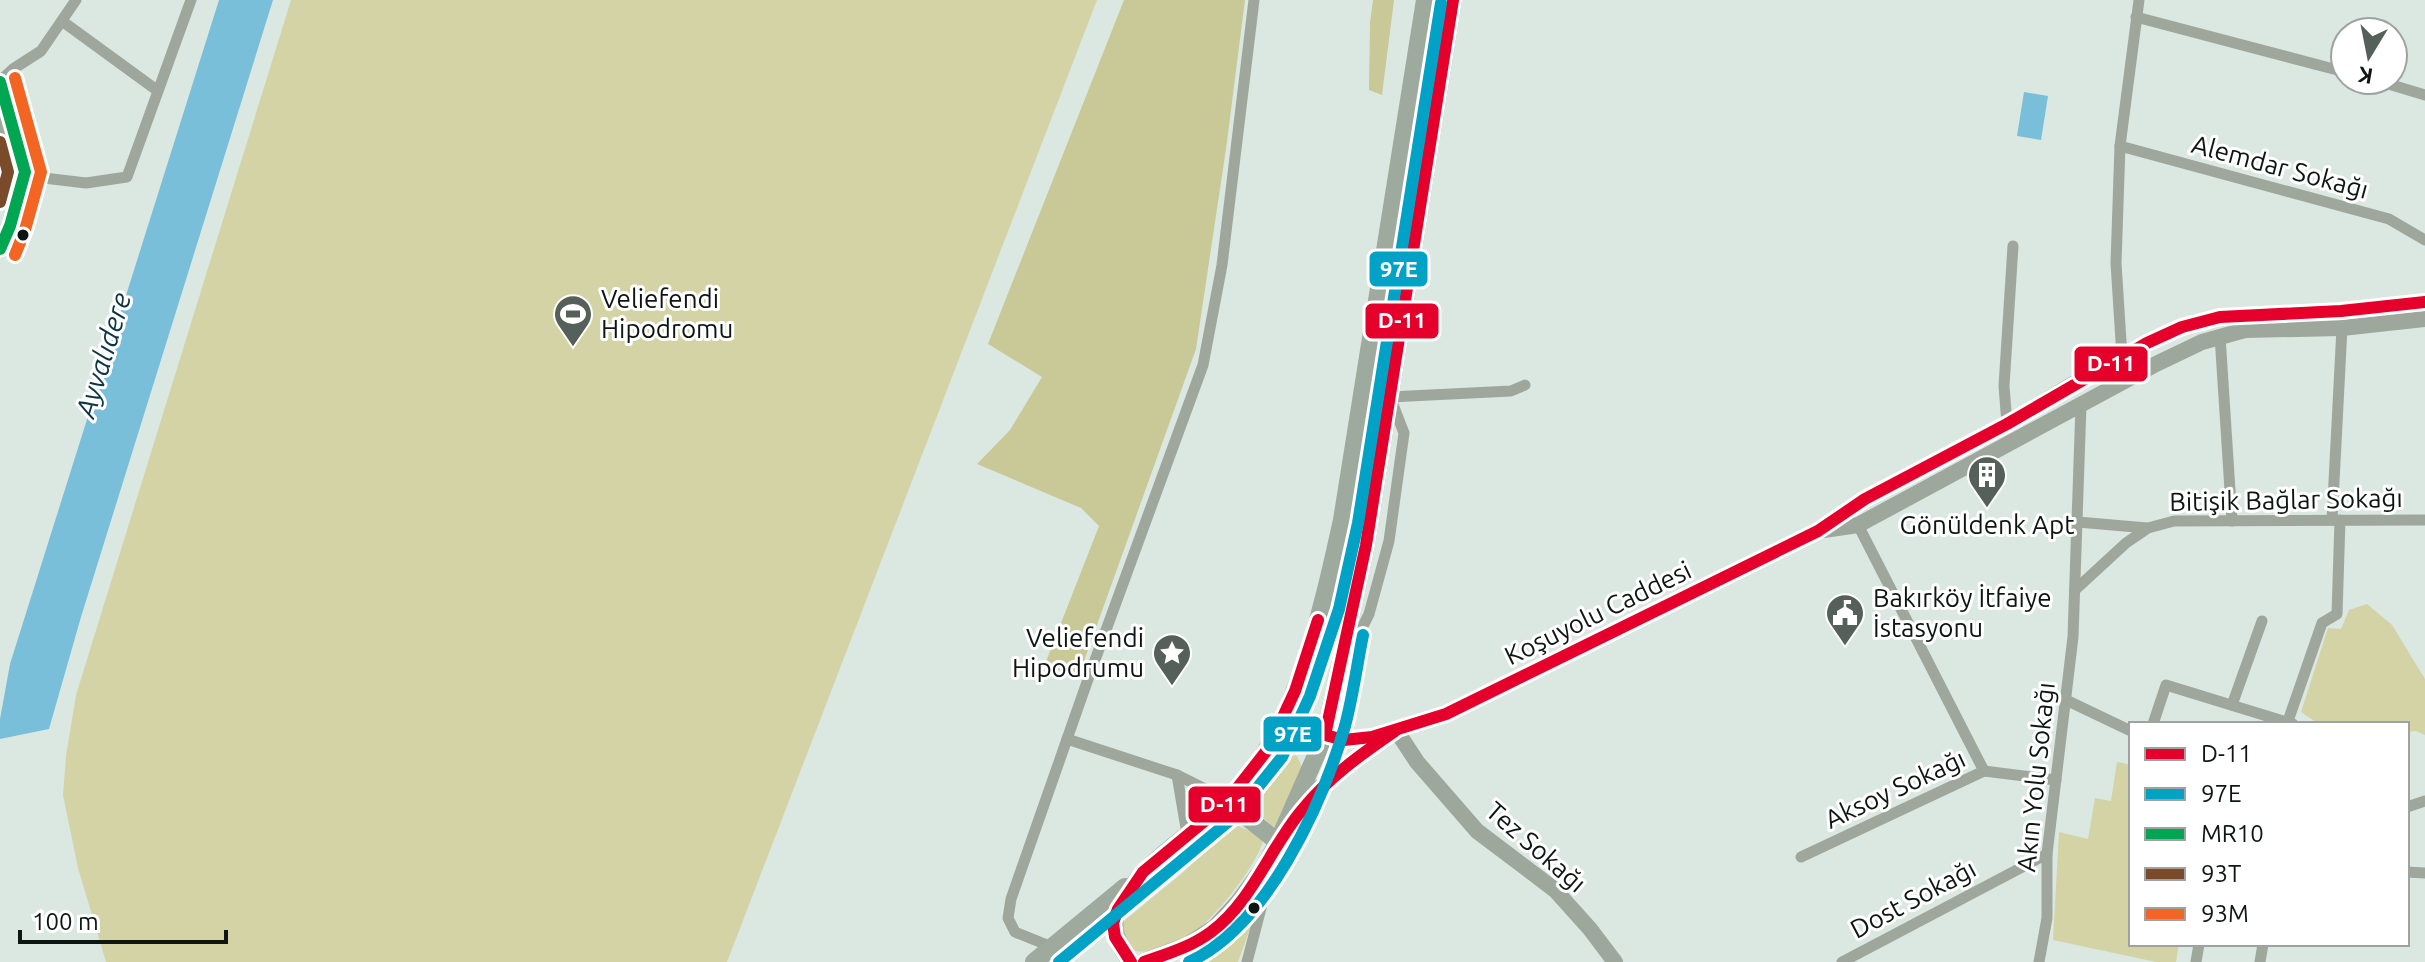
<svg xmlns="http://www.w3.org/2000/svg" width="2425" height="962" viewBox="0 0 2425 962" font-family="Ubuntu,sans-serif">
  <rect width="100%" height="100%" fill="#dae8e1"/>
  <g fill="#d3d3a6">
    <polygon points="291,0 1097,0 727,962 106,962 78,868 63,795 66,756 76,695"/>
    <polygon points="2367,604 2392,625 2425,679 2425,735 2416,731 2407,732 2407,724 2319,724 2301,712 2328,628 2341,629 2349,610"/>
    <polygon points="1292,755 1297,756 1302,767 1276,829 1250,807 1276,774 1282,759"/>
    <polygon points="2117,762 2131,765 2131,944 2179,944 2176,962 2156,962 2053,940 2059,832 2088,839 2095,798 2111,801"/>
    <path d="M1238 826 1256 834 1263 841C1256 867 1214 918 1193 934 1181 942 1166 946 1153 950 1131 956 1124 946 1121 925L1125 920 1180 875 1230 829Z"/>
    <path d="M1258 906 1238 962H1204C1228 949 1242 928 1258 906Z"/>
  </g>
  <g fill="#c9c997">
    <polygon points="1124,0 1245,0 1226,149 1196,349 1078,678 1045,664 1099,526 1081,508 977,464 1010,430 1042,377 988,344"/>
    <polygon points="1373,0 1394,0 1382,95 1369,90 1370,23"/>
  </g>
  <g fill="#7abfda">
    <polygon points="219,0 273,0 81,617 49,729 0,739 0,719 10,664"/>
    <polygon points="2024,92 2048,96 2041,140 2017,136"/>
  </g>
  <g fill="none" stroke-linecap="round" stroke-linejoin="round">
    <g stroke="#9fa79d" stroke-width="11">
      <polyline points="2136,17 2345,72"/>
      <polyline points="62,21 158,91"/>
      <polyline points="2375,80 2425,95"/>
      <polyline points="0,81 13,69 41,51 76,0"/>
      <polyline points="2120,146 2389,219 2425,240"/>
      <polyline points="0,163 44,178 86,183 127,177 191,0"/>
      <polyline points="2220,336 2232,521"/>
      <polyline points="2122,357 2116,263 2120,146 2139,0"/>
      <polyline points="2007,424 2004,386 2013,246"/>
      <polyline points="2332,520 2342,328"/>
      <polyline points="2078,522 2147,528"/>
      <polyline points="1858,525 1984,771"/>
      <polyline points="2075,590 2126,543 2148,528 2174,521 2425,520"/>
      <polyline points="1348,656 1369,614 1389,541 1404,433 1390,397 1511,391 1525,385"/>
      <polyline points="2066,700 2131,731"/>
      <polyline points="2232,705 2262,621"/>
      <polyline points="2153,724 2166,685 2293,724"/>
      <polyline points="2287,724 2322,623 2337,614 2340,520"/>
      <polyline points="1067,739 1177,775 1217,795 1224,805"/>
      <polyline points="1177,775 1187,834"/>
      <polyline points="2407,807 2425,801"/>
      <polyline points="1801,857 1984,771 2056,780"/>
      <polyline points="2407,872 2425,873"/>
      <polyline points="1052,947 1015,932 1008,918 1011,899 1087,682 1203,365 1222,265 1254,0"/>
      <polyline points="1247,962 1273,862"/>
      <polyline points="1842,962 2047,854"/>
      <polyline points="2039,962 2047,918 2047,854 2073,637 2081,405"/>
      <polyline points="2196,962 2199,944"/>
      <polyline points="2260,962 2263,944"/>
    </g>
    <g stroke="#9ea79b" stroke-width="16">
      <polyline points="1824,530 1858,525 2156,364 2202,342 2245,330 2342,328 2425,319"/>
      <polyline points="1396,730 1417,762 1477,831 1555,890 1590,929 1615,962"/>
      <polyline points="1262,762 1284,744 1304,735 1325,735 1344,740 1372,737 1446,714 1818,531 1865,499 2007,424 2068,387 2147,343 2182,327 2220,317 2341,311 2425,302"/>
      <polyline points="1289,828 1319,788 1349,763 1385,738"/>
    </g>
    <g stroke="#9eaa9e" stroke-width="18">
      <polyline points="0,82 25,172 10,226 0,249"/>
      <polyline points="0,190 11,167 1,127"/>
      <polyline points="1224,805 1240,812 1278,842"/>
      <polyline points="1034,962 1125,887"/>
      <path d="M1131 962C1120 946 1109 931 1117 912 1138 864 1187 839 1224 805 1294 739 1322 611 1342 520L1425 0"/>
      <polyline points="1144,962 1187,946 1215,928 1239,902 1263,869 1278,842 1325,735 1366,545 1453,0"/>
    </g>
    <g stroke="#fff" stroke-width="18">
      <g id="bus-1">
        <polyline points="1453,0 1366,545 1325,735 1344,740 1372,737 1446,714 1818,531 1865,499 2007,424 2147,343 2182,327 2220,317 2341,311 2425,302"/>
        <polyline points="1131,962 1115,937 1113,923 1118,909 1143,872 1224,805 1268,749 1295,691 1318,620"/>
        <path d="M1144 962C1167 954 1191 947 1211 932 1252 902 1270 848 1302 810 1329 777 1360 755 1395 731"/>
      </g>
    </g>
    <g stroke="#fff" stroke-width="18">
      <g id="bus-2">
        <polyline points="1059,962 1234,817 1282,757 1310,696 1339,609 1358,523 1441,3"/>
        <path d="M1189 962C1267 926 1322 805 1345 726 1353 696 1357 665 1363 635"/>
      </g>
    </g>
    <g stroke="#fff" stroke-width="18">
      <polyline id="bus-3" points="0,82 25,172 10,226 0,249"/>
    </g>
    <g stroke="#fff" stroke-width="18">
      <polyline id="bus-4" points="0,142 8,172 0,202"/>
    </g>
    <g stroke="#fff" stroke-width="18">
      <polyline id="bus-5" points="15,255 25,230 41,172 15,78"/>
    </g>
    <use href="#bus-1" stroke="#e4002b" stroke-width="12"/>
    <use href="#bus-2" stroke="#01a2c5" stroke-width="12"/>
    <use href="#bus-3" stroke="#00a651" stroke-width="12"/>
    <use href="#bus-4" stroke="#7a4b2a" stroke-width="12"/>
    <use href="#bus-5" stroke="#f26522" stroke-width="12"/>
  </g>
  <defs>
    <g id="stadium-pin" transform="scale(2)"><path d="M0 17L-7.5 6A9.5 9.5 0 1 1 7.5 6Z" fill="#55605a" stroke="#fff"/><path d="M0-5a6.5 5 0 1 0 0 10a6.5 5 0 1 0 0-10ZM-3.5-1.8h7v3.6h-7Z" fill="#fff"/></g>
    <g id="building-pin" transform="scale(2)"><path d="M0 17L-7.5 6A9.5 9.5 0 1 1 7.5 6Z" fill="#55605a" stroke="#fff"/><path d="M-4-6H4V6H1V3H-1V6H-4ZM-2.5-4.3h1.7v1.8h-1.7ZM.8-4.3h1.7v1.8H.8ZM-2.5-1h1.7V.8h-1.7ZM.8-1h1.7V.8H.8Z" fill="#fff"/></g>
    <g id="civic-pin" transform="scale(2)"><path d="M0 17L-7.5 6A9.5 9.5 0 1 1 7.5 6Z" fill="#55605a" stroke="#fff"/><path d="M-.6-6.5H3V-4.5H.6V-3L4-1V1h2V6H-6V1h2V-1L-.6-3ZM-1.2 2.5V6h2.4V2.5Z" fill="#fff"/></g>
    <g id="sight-pin" transform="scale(2)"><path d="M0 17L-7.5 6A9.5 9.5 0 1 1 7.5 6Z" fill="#55605a" stroke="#fff"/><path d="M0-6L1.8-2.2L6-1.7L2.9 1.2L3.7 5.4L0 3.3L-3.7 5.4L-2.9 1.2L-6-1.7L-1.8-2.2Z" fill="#fff"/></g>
  </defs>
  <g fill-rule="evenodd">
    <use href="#stadium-pin" x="573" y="314"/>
    <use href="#building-pin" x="1987" y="475"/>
    <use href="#civic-pin" x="1845" y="613"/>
    <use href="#sight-pin" x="1172" y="653"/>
  </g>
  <g fill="#0d1612" stroke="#fff" stroke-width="3">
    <circle cx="23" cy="235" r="7"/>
    <circle cx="1254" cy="908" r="7"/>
  </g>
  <g text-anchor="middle" stroke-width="6" stroke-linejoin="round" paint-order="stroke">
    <g font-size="26" fill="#0d1612" stroke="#fff">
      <text transform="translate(2280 167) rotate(15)" y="9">Alemdar Sokağı</text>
      <text transform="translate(2286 500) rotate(-1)" y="9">Bitişik Bağlar Sokağı</text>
      <text transform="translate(1598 613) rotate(-26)" y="9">Koşuyolu Caddesi</text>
      <text transform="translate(2036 777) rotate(-84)" y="9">Akın Yolu Sokağı</text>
      <text transform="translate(1895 789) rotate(-25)" y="9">Aksoy Sokağı</text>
      <text transform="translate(1536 847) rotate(41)" y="9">Tez Sokağı</text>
      <text transform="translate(1913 899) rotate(-28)" y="9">Dost Sokağı</text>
    </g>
    <g font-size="26" fill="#0d1612" stroke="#fff" text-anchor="start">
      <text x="601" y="308">Veliefendi<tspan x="601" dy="30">Hipodromu</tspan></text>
      <text x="1987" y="534" text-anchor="middle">Gönüldenk Apt</text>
      <text x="1873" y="607">Bakırköy İtfaiye<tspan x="1873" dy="30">İstasyonu</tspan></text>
      <text x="1144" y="647" text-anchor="end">Veliefendi<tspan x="1144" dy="30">Hipodrumu</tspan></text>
    </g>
    <g font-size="28" font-style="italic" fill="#0c3647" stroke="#fff">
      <text transform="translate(103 355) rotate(-73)" y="10">Ayvalıdere</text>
    </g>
  </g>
  <g stroke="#fff" stroke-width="3">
    <rect x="1368" y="250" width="61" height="38" rx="8" fill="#01a2c5"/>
    <rect x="1364" y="302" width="76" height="38" rx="8" fill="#e4002b"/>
    <rect x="2073" y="345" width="76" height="38" rx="8" fill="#e4002b"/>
    <rect x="1262" y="715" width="61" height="38" rx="8" fill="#01a2c5"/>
    <rect x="1187" y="785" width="75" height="39" rx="8" fill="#e4002b"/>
  </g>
  <g font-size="22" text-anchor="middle" font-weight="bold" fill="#fff">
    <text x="1399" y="277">97E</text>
    <text x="1402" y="328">D-11</text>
    <text x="2111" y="371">D-11</text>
    <text x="1293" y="742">97E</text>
    <text x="1224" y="812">D-11</text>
  </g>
  <rect x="2129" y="722" width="280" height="224" fill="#ffffff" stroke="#9ea2a0" stroke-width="2"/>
  <rect x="2145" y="748" width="40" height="12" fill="#e4002b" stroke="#9ea2a0" stroke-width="2"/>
  <text x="2201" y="762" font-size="24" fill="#0d1612">D-11</text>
  <rect x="2145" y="788" width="40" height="12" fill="#01a2c5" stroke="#9ea2a0" stroke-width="2"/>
  <text x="2201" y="802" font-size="24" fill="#0d1612">97E</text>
  <rect x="2145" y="828" width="40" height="12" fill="#00a651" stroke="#9ea2a0" stroke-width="2"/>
  <text x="2201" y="842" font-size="24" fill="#0d1612">MR10</text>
  <rect x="2145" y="868" width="40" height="12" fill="#7a4b2a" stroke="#9ea2a0" stroke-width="2"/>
  <text x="2201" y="882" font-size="24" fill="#0d1612">93T</text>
  <rect x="2145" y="908" width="40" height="12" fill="#f26522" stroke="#9ea2a0" stroke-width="2"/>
  <text x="2201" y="922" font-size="24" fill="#0d1612">93M</text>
  <g transform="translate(2369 56) rotate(190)"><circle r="38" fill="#ffffff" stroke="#9ea2a0" stroke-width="2"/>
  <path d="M0-6L14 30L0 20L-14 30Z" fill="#55605a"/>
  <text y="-12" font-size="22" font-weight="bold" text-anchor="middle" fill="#0d1612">K</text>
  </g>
  <path d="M20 930v12h206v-12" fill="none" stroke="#0d1612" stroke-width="4"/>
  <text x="32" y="930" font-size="24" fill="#0d1612" stroke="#ffffff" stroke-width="6" paint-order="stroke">100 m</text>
</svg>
